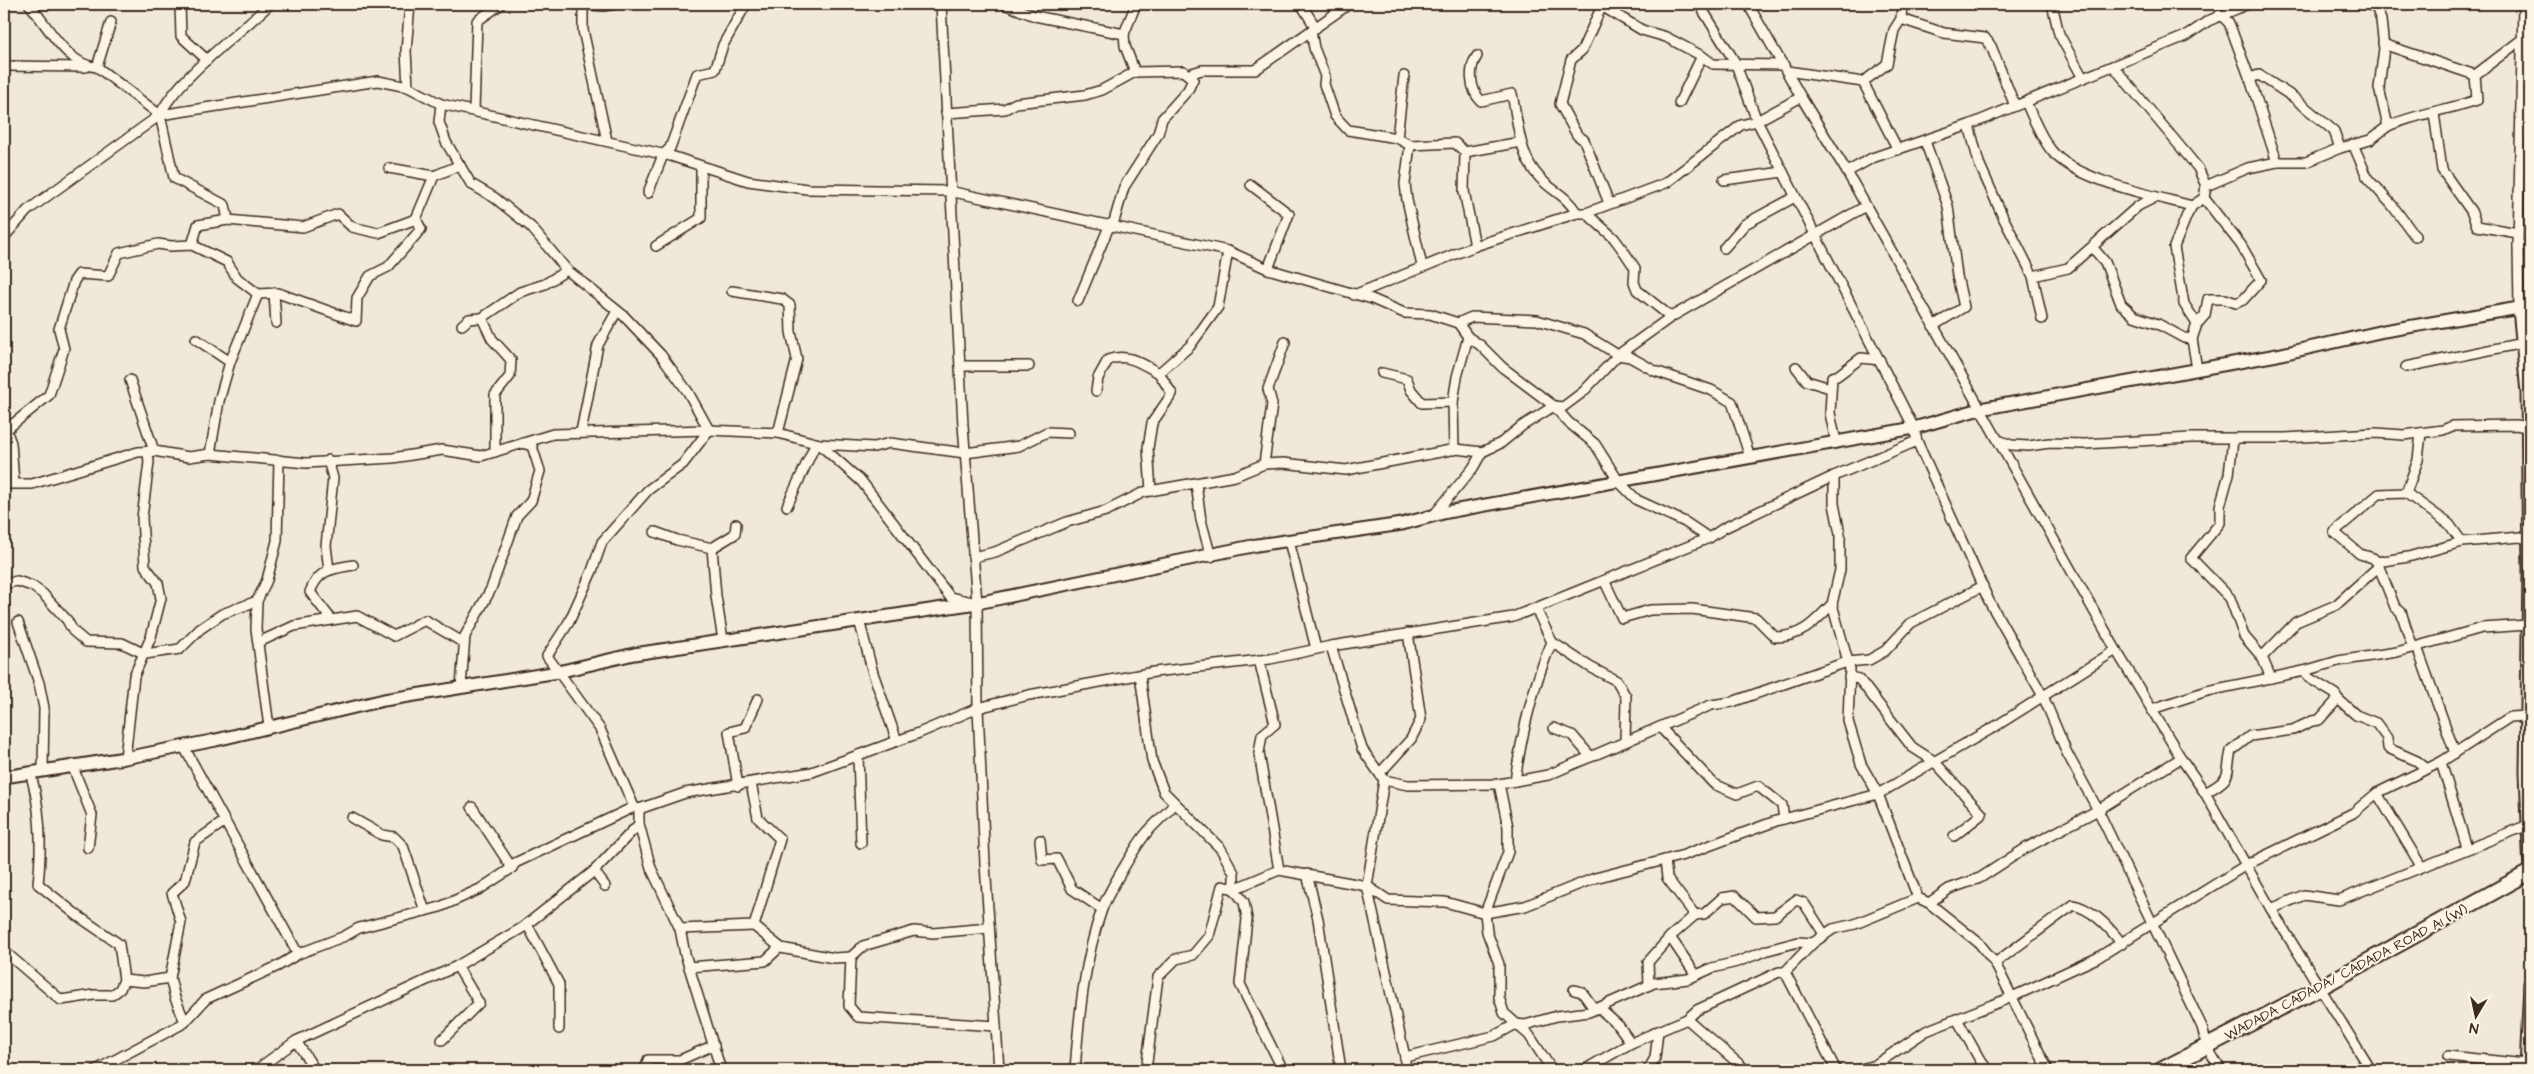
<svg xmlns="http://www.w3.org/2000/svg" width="2534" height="1074" viewBox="0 0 2534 1074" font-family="'Architects Daughter',sans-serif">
  <rect width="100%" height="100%" fill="#f0e9d9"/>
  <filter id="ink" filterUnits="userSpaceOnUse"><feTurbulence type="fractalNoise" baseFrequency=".02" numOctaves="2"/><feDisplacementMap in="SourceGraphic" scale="10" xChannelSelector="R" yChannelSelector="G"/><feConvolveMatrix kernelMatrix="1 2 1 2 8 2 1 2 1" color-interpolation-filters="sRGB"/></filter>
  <g filter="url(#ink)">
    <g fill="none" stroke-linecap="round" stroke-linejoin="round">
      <g stroke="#3b2a1e" stroke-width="12">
        <g id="minor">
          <path d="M29 4C47 24 67 66 97 67L160 115 174 178 225 205 228 220"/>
          <polyline points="180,4 181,36 207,60"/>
          <polyline points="582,4 603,6 616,4"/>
          <polyline points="583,4 583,30 607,141"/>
          <polyline points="941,4 963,425 977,603 978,708 985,864 999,1070"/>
          <polyline points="1004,4 1035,16 1124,34 1125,46 1135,72"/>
          <polyline points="1301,4 1316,28"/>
          <polyline points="1598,4 1642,30 1666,37 1702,56 1713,64 1784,65"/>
          <polyline points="1699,4 1735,62 1757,121 1914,428 1917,441 1989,601 2043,696 2067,753 2098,810 2202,1027 2207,1047 2221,1070"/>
          <polyline points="1748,4 1801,97 1847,172 2116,650 2181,758 2205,793 2271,909 2371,1070"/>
          <polyline points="2052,4 2059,34 2083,78"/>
          <polyline points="2364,4 2376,7 2383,4"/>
          <polyline points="2523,4 2518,247 2519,308 2530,306"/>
          <polyline points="1601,8 1582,50 1571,60 1560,104 1577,135 1584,140 1609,203"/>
          <polyline points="2220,14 2229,23 2251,82 2277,162"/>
          <polyline points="1901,19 1944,33 1985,38 1991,46 2015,106"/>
          <polyline points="1311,31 1314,48 1325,76 1324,84 1335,116 1348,130 1397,138 1410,145 1455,143 1465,152 1521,142"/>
          <polyline points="1124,34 1136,4"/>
          <polyline points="2383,44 2475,75"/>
          <path d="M1477 56C1468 69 1470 90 1481 101L1512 94C1518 122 1519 157 1540 178 1554 193 1564 193 1577 213"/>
          <polyline points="4,66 86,67"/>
          <polyline points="2113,66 2198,168 2206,186"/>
          <polyline points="97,67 111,22"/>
          <polyline points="1787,71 1863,82 1898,150"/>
          <polyline points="2250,78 2259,75 2293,97 2334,131 2340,148"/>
          <polyline points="1863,82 1887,64 1894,30 1901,19 1902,4"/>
          <polyline points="408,87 406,51 410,4"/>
          <path d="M2026 102C2033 118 2040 136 2051 150 2074 180 2155 196 2192 206"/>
          <polyline points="1679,103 1702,56"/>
          <polyline points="441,104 439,122 446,142 471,184 495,198 531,227 567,270 624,316 661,355 688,392 709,430"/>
          <polyline points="474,110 477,21 501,4"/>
          <polyline points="946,113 1005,109 1016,103 1085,95 1102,90 1135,72 1183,71 1193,79"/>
          <polyline points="2434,113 2442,170 2471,211 2477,226 2518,233"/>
          <path d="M160 115C176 79 240 33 270 4"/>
          <polyline points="1969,125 1979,163 2003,217 2033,276 2042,319"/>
          <path d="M2388 126C2417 114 2447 110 2477 100L2475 75 2521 40H2530"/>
          <polyline points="1397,138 1404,76"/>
          <polyline points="1925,141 1948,206 1957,276 1964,307 1933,326"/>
          <polyline points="2353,144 2368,179 2392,205 2415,236"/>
          <polyline points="1410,145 1405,184 1407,200 1422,266"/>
          <polyline points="1465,152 1464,191 1475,246"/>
          <polyline points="389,168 434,176"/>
          <polyline points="1847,172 1872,158 1969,125 2188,35 2208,21 2248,4"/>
          <polyline points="1724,180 1783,172"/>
          <polyline points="1251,185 1289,214 1268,269"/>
          <polyline points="648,193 663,155 670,148 697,74 715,70 723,45 746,4"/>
          <polyline points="1586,213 1614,238 1625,253 1635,268 1634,282 1637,290 1671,317"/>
          <polyline points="1113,225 1124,187 1158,134 1162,119 1188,90 1193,79 1192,73 1202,70 1255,70 1349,4"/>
          <polyline points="4,237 28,210 160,115 378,81 408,87 441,104 671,156 748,181 807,189 949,191 1228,251 1268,269 1372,299 1404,313 1430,314 1458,323 1472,317 1537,320 1584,334 1618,355 1630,357 1655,371 1711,390 1732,402 1750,457"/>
          <polyline points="192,245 198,225 228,220 303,227 338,214 352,227 378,233 416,219"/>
          <polyline points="656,246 701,218 701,166"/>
          <polyline points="2518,247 2530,244"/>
          <polyline points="1724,248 1745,224 1795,197"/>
          <polyline points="2093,248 2105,262 2121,304 2134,316 2158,324 2184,338 2192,339"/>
          <polyline points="2033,276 2068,268 2138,206 2156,197"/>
          <polyline points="732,291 782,299 790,305 791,332 797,359 778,433"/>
          <polyline points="274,293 276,323"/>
          <polyline points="258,294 278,293 356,321 357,298 370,276 388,267 421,229 416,219 434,176 460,165"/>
          <polyline points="1354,295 1475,246 1577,213 1586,213 1666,183 1741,125 1757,121 1801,97"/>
          <polyline points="1078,301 1110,224"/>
          <polyline points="1458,323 1468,337 1480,345 1502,367 1554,406 1568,422 1595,444 1619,482 1637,500 1685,522 1709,538"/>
          <polyline points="2197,324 2205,315 2208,299 2225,299 2236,303 2243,300 2261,280 2241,245 2204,198"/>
          <polyline points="462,325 469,319 482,318"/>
          <polyline points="196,339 230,362"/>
          <polyline points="960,366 1029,366"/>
          <polyline points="1796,367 1807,381 1830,388"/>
          <polyline points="2406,367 2523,343"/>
          <polyline points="2197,369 2192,339 2197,324 2184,304 2174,247 2187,215 2192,206 2204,198 2206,186 2248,168 2277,162 2306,162 2340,148 2370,140 2388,126 2379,88 2384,48 2381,20 2376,7"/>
          <polyline points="4,371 4,424 11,443 14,483"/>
          <polyline points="1382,373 1407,379 1411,390 1422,403 1453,402"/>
          <polyline points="130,380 154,451"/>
          <path d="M1096 391 1098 378 1108 360C1127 352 1142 364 1159 373"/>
          <polyline points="7,429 49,395 64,349 59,329 74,281 79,274 108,276 119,253 158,244 171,246 192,245 227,262 237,278 258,294 230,362 219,401 210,454"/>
          <polyline points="709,430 683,464 648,490 602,542 592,571 569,622 547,656 600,729 634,807 639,809 685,793 812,772 919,733 978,708 1029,695 1154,672 1270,659 1331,646 1513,617 1709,538 1724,528 1834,476 1917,441"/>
          <polyline points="581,432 598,345 617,311"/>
          <polyline points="2233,440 2229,474 2220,506 2220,523 2191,558 2230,598 2244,636 2262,657 2271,678"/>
          <polyline points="2001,441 2011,445 2029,446 2049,443 2084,444 2191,438 2285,438 2375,433 2404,435 2443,430 2452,426 2516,425 2527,427"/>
          <polyline points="1836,442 1830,413 1832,377 1837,376 1861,358 1880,360"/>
          <polyline points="819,444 874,447 890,443 965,453 1019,446 1047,432 1069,433"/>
          <polyline points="1454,450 1453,402 1457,377 1468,337"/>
          <polyline points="495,452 495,395 510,376 511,360 492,339 482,318 520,292 545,284 567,270"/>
          <polyline points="328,460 333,478 326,546 329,570"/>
          <polyline points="1264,464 1272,404 1268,389 1285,342"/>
          <polyline points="1834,476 1834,504 1840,534 1840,570 1832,604 1850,669 1848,721 1861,764 1878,794 1918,898 1929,903 1979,943 1995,963 2048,1070"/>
          <polyline points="4,484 32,484 138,452 154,451 189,457 210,454 231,456 306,463 393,458 442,450 481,456 553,434 709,430 778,433 819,444 862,482 950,597 972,602"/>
          <polyline points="1196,484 1201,520 1211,557"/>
          <polyline points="1151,491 1148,448 1152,423 1172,394 1159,373 1190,346 1218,307 1228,251"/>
          <polyline points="2406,493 2418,460 2421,433"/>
          <polyline points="787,506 816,443"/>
          <polyline points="1433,516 1473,468 1482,452 1501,443 1522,426 1554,406 1563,407 1583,392 1618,355 1671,317 1866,206"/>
          <polyline points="655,532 677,540 712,548 716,596 723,640"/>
          <polyline points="1289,541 1316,649"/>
          <polyline points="712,548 735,534 736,524"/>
          <polyline points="973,557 995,552 1067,522 1106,511 1144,492 1235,476 1264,464 1283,463 1346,470 1456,449 1482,452"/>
          <polyline points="2377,562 2408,557 2462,542 2520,537 2529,539"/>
          <path d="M1605 582 1622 618 1650 610 1692 609 1756 618 1775 637C1802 637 1815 622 1832 604"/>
          <polyline points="4,584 17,581 32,586 43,594 67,620 73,631 86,642 122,643 145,654 180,649 200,629 222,614 257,601 267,580 277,541 279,460"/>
          <polyline points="257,601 256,629 269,727"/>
          <path d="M331 619 310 592C319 569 331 569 353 565"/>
          <polyline points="859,620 873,673 897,741"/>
          <polyline points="18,622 39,683 44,708 43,770"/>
          <polyline points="259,642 294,626 357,616 394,636 425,620 464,643"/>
          <polyline points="1552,642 1590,667 1617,681 1626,697 1625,742"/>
          <polyline points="1331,646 1362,749 1384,780 1367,886 1405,1057 1405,1070"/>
          <polyline points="2417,647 2455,753"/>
          <polyline points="2413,648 2401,612 2395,607 2377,562 2373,558 2360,554 2334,532 2379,494 2406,493 2449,524 2462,542"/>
          <polyline points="2262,657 2296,622 2336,605 2378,567"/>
          <polyline points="1259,660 1275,724 1262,735 1259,753 1279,870 1367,886 1388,900 1445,902 1485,913 1525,906 1595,878 1684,855 1776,821 1878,794 1996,726 2116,650"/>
          <polyline points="2304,671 2309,678 2335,694 2338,699 2356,715 2376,723 2387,738 2388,748 2417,761 2427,769"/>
          <polyline points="1140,675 1152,761 1164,792 1221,849 1234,873 1234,889 1244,902 1247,919 1240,984 1283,1070"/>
          <polyline points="1849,677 1859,679 1912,747 1934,761 1982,814 1954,836"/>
          <polyline points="461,687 465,636 491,589 517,516 531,501 540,471 532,446 523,443"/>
          <polyline points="2152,709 2207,691 2304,671 2338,661 2397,652 2482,628 2528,625"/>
          <polyline points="1660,727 1714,784 1737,794 1758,786 1782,805 1784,819"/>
          <polyline points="1554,728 1572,735 1591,757"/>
          <polyline points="184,747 298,954"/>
          <polyline points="858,755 861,843"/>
          <polyline points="125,758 134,676 151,637 161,598 158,583 145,566 142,518 149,462 148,453"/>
          <polyline points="2441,762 2467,848"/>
          <polyline points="72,765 92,815 88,848"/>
          <path d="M30 772C41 808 42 847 38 884L78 916 119 944 124 980"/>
          <polyline points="1380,773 1411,739 1421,719 1408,633"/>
          <polyline points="1384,780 1408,785 1499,784 1548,775 1711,705 1732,702 1847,662 1869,660 1885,651 1911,623 1983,586"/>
          <path d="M1515 781C1522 732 1532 687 1552 642L1536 609"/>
          <polyline points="1499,784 1508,827 1508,852 1485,913 1487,932 1499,964 1499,997 1504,1013 1529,1035 1552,1070"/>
          <polyline points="738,786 729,732 745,728 758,699"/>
          <path d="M2205 793C2234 777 2225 777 2231 751L2250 736 2293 730 2312 721 2319 720 2338 699"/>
          <polyline points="2377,793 2421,866"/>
          <polyline points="472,807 512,868"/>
          <polyline points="639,809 639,824 651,868 680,929 685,954 721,1070"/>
          <polyline points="352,818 382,835 394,837 403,846 425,911"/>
          <polyline points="1040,840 1042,860 1057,859 1072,889 1102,909"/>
          <polyline points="1665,860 1667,878 1695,915 1704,914 1722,898 1735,896 1756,917 1775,916 1796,900 1804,903 1824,934"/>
          <polyline points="594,871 605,886"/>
          <polyline points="1307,874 1318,919 1341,1070"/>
          <polyline points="1929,903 1949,889 1980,878 2026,848 2098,810 2181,758"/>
          <polyline points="2271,909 2304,895 2339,900 2528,825"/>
          <polyline points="527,924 559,984 559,1029"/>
          <polyline points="754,926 781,948 834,958 851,957 849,1006 858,1017 996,1026"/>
          <polyline points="680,929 754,926 780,839 758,818 751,783"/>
          <polyline points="1670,937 1695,915"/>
          <polyline points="4,951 61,1000 94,995 112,995 120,989 124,980 144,982 170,978 175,998 185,1022"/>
          <polyline points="851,957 863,946 914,931 933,933 989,928"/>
          <path d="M1995 963 2073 905C2093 909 2110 928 2122 944"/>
          <polyline points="689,967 765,961 780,947"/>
          <polyline points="1785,972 1836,1070"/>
          <polyline points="170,978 181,922 172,893 185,881 195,842 225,821"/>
          <polyline points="1649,985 1648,962 1670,937 1696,975"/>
          <polyline points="1574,990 1582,992 1592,1006 1599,1008 1619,1026 1631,1043"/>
          <polyline points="1687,1019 1746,1070"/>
          <polyline points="1957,1019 1980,1060 1988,1070"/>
          <polyline points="442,1040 479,1003 457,966"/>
          <polyline points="296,1041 315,1070"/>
          <polyline points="2448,1056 2526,1064"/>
          <polyline points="1405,1057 1494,1036 1516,1024 1525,1025 1557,1016 1589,1012 1654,983 1688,979 1712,968 1737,962 1768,950 1798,942 1813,943"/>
          <polyline points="96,1070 184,1023 206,999 278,966 298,954 345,936 359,928 440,907 480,889 512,868 515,863 634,807"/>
          <polyline points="256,1070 296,1041 457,966 522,928 594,871 639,824"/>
          <polyline points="645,1070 648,1060 680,1060 714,1045"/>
          <path d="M1075 1070C1079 1017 1084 960 1102 909 1109 891 1133 851 1144 836 1153 824 1166 815 1175 803"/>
          <polyline points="1146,1070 1158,977 1176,959 1193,955 1209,936 1222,886 1234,889 1279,870"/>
          <polyline points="1584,1070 1631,1043 1687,1019 1697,1010 1779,972 1785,972 1813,943 1833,929 1855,924 1918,898"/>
          <polyline points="1648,1070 1655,1058 1658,1031"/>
          <polyline points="1858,1070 1875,1065 1926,1031 2012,997 2097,958 2246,865 2353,813 2377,793 2441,762 2510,717 2526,716"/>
        </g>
      </g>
      <g stroke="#3b2a1e" stroke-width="15">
        <g id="tertiary">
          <polyline points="4,777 125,758 216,740 384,700 558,672 634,654 977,603 1257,545 1402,524 1447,512 1914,428 1980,409 2277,355 2384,331 2519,308 2527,393 2529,572 2526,772 2530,874"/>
          <polyline points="2526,1070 2530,983"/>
        </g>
      </g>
      <g stroke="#3b2a1e" stroke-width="18">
        <polyline id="primary" points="2161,1070 2319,988 2530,872"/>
      </g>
      <use href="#minor" stroke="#fcf5e5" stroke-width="9"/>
      <use href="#tertiary" stroke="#fcf5e5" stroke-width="11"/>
      <use href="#primary" stroke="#fcf5e5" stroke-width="14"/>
    </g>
  </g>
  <g text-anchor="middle" stroke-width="4" stroke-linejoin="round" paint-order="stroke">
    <g font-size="14" fill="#3b2a1e" stroke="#fcf5e5">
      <text transform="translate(2346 972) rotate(-28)" y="5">WADADA CADADA/ CADADA ROAD A1 (W)</text>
    </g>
  </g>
  <rect width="2534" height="1074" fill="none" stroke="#fcf5e5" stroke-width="20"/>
  <rect x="10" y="10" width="2514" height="1054" fill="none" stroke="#3b2a1e" stroke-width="2" filter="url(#ink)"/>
  <g transform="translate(2476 1016) rotate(189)" stroke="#fcf5e5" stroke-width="4" paint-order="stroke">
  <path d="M0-4L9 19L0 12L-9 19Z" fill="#3b2a1e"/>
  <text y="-8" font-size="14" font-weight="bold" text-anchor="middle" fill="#3b2a1e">N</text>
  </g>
</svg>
